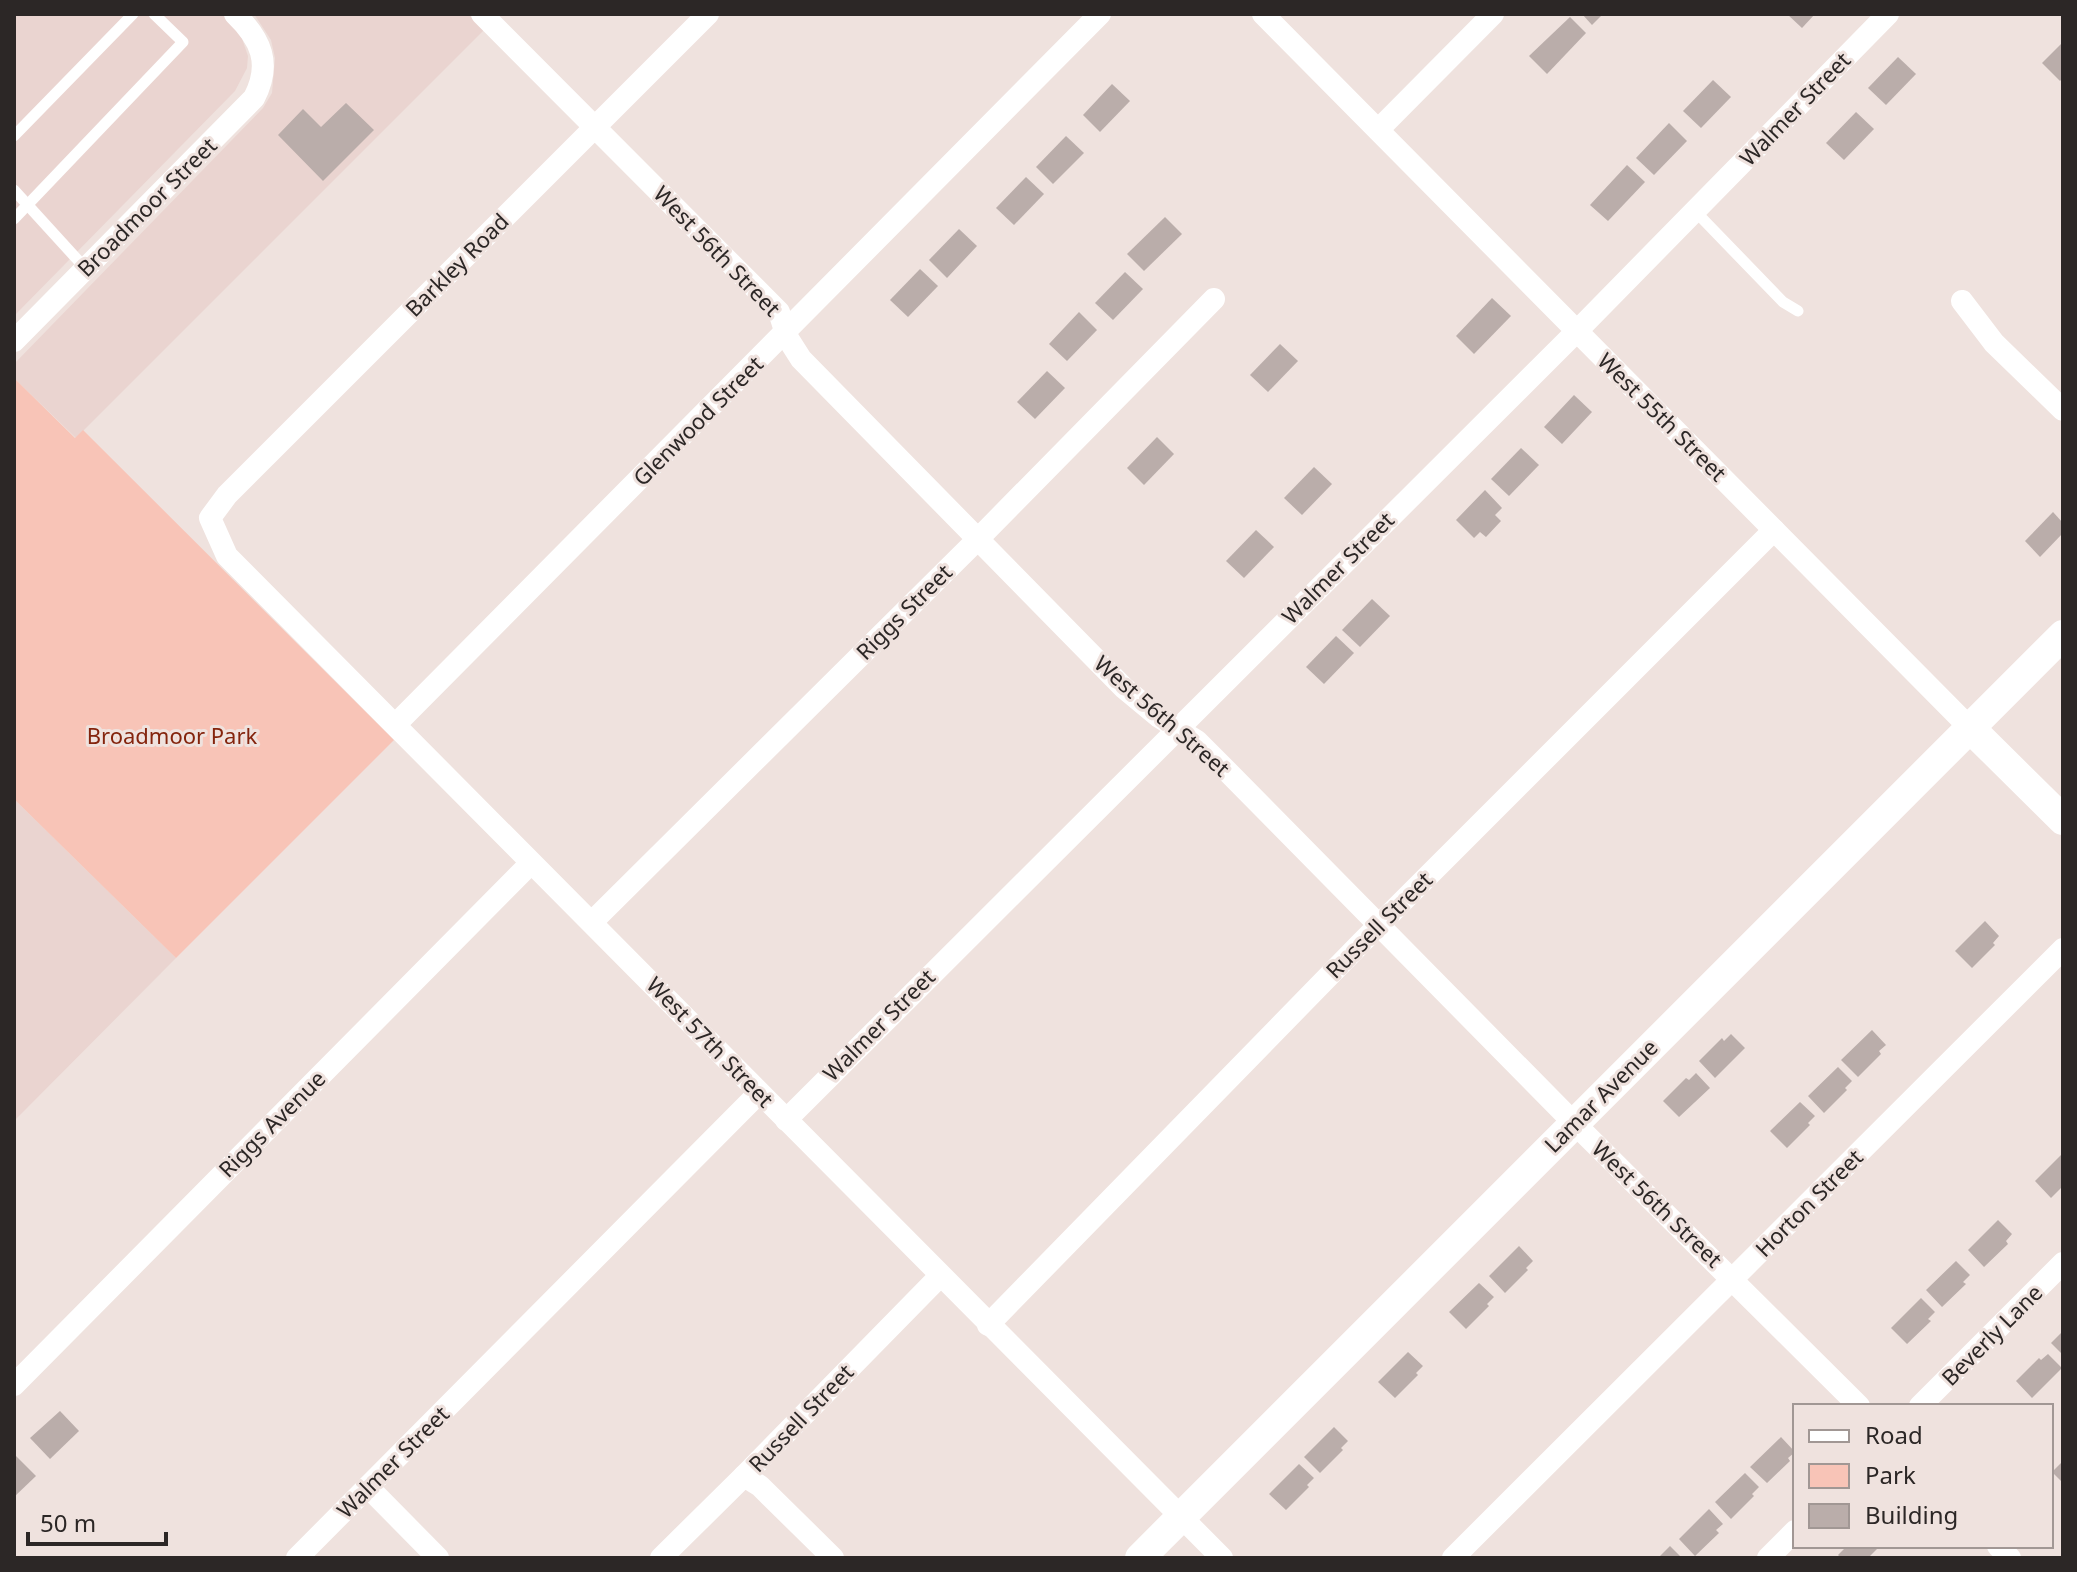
<svg xmlns="http://www.w3.org/2000/svg" width="2077" height="1572" viewBox="0 0 2077 1572" font-family="'Noto Sans',sans-serif">
  <rect width="100%" height="100%" fill="#efe2de"/>
  <g fill="#ead4d0">
    <polygon points="14,14 222,14 239,30 248,56 247,68 235,91 14,316"/>
    <polygon points="254,14 468,14 484,30 76,438 14,378 14,364 263,108 272,93 275,58 271,40"/>
    <polygon points="14,799 176,958 14,1121"/>
  </g>
  <polygon fill="#f8c4b7" points="14,378 75,438 83,430 394,740 176,958 14,799"/>
  <g fill="#baadaa">
    <polygon points="1582,14 1603,14 1592,25"/>
    <polygon points="1787,14 1815,14 1802,28"/>
    <polygon points="1570,17 1586,33 1547,74 1529,56"/>
    <polygon points="2063,42 2063,78 2060,81 2042,63"/>
    <polygon points="1898,57 1916,74 1886,105 1868,88"/>
    <polygon points="1713,80 1731,97 1701,128 1683,111"/>
    <polygon points="1112,84 1130,101 1100,132 1083,115"/>
    <polygon points="346,103 374,130 323,181 278,135 303,109 321,127"/>
    <polygon points="1856,112 1874,129 1844,160 1826,143"/>
    <polygon points="1669,123 1687,141 1654,175 1636,158"/>
    <polygon points="1066,136 1084,153 1053,184 1036,167"/>
    <polygon points="1627,165 1645,182 1608,221 1590,205"/>
    <polygon points="1026,177 1044,194 1014,225 996,208"/>
    <polygon points="1165,217 1182,234 1144,271 1127,254"/>
    <polygon points="959,229 977,246 947,278 929,260"/>
    <polygon points="920,269 938,286 908,317 890,300"/>
    <polygon points="1125,272 1143,289 1113,320 1095,303"/>
    <polygon points="1492,298 1511,316 1474,354 1456,336"/>
    <polygon points="1079,312 1097,330 1067,361 1049,344"/>
    <polygon points="1280,344 1298,361 1268,392 1250,375"/>
    <polygon points="1047,371 1065,388 1035,419 1017,402"/>
    <polygon points="1574,395 1592,412 1562,444 1544,427"/>
    <polygon points="1157,437 1174,454 1144,485 1127,468"/>
    <polygon points="1521,448 1539,465 1509,496 1491,479"/>
    <polygon points="1314,467 1332,484 1302,515 1284,498"/>
    <polygon points="1485,490 1502,508 1495,515 1501,521 1486,537 1480,532 1474,538 1456,520"/>
    <polygon points="2053,512 2063,523 2063,533 2040,557 2025,541"/>
    <polygon points="1256,530 1274,547 1244,578 1226,561"/>
    <polygon points="1372,599 1390,616 1360,647 1342,630"/>
    <polygon points="1336,636 1354,653 1324,684 1306,667"/>
    <polygon points="1985,921 1999,936 1993,943 1995,945 1972,968 1955,951"/>
    <polygon points="1872,1030 1886,1045 1879,1051 1881,1054 1858,1077 1841,1060"/>
    <polygon points="1731,1034 1745,1048 1715,1078 1699,1061 1722,1038 1724,1041"/>
    <polygon points="1838,1067 1852,1081 1845,1088 1847,1090 1824,1113 1808,1096"/>
    <polygon points="1696,1073 1710,1088 1679,1117 1663,1101 1686,1078 1689,1080"/>
    <polygon points="1800,1102 1815,1116 1808,1123 1810,1125 1787,1148 1770,1131"/>
    <polygon points="2063,1153 2063,1186 2051,1198 2035,1181"/>
    <polygon points="1998,1220 2012,1234 2006,1241 2008,1244 1984,1267 1968,1250"/>
    <polygon points="1519,1246 1533,1261 1526,1268 1528,1270 1505,1293 1489,1276"/>
    <polygon points="1956,1261 1970,1275 1963,1282 1966,1284 1942,1307 1926,1290"/>
    <polygon points="1479,1283 1494,1297 1487,1304 1489,1306 1466,1329 1449,1312"/>
    <polygon points="1921,1298 1935,1312 1928,1319 1931,1321 1907,1344 1891,1328"/>
    <polygon points="2063,1331 2063,1355 2051,1343"/>
    <polygon points="1408,1352 1423,1366 1416,1373 1418,1375 1395,1398 1378,1382"/>
    <polygon points="2048,1354 2062,1368 2032,1398 2016,1381 2039,1358 2041,1360"/>
    <polygon points="60,1411 79,1431 50,1459 30,1438"/>
    <polygon points="1334,1427 1348,1441 1341,1448 1343,1450 1320,1473 1304,1457"/>
    <polygon points="1781,1437 1795,1452 1788,1458 1790,1461 1767,1483 1750,1467"/>
    <polygon points="14,1454 36,1476 14,1497"/>
    <polygon points="2063,1461 2063,1483 2052,1472"/>
    <polygon points="1299,1464 1314,1478 1307,1485 1309,1487 1286,1510 1269,1494"/>
    <polygon points="1745,1473 1759,1487 1752,1494 1754,1496 1731,1519 1715,1502"/>
    <polygon points="1709,1509 1723,1524 1716,1530 1719,1533 1695,1556 1679,1539"/>
    <polygon points="1670,1546 1682,1558 1658,1558"/>
    <polygon points="1847,1546 1880,1546 1868,1558 1841,1558 1838,1555"/>
  </g>
  <g fill="none" stroke-linecap="round" stroke-linejoin="round">
    <g stroke="#fff" stroke-width="11">
      <polyline points="14,136 133,14"/>
      <polyline points="14,190 86,269"/>
      <polyline points="1695,211 1783,302 1798,311"/>
      <polyline points="14,219 183,42 154,14"/>
    </g>
    <g stroke="#fff" stroke-width="22">
      <polyline points="482,14 779,312 787,337 801,359 1124,688 1159,717 1197,741 1224,768 1574,1123 1859,1406"/>
      <polyline points="708,14 227,495 210,518 227,556 1222,1558"/>
      <polyline points="1263,14 1971,729"/>
      <polyline points="1378,130 1493,14"/>
      <polyline points="1962,301 1994,343 2063,410"/>
      <path d="M14 341 254 98C272 64 261 39 235 14"/>
      <polyline points="396,724 1100,14"/>
      <polyline points="592,922 977,540 1214,299"/>
      <polyline points="786,1120 1577,331 1888,14"/>
      <polyline points="988,1325 1362,942 1774,530"/>
      <polyline points="14,1385 531,863"/>
      <polyline points="1920,1406 2063,1263"/>
      <polyline points="744,1476 760,1486 833,1558"/>
      <polyline points="368,1487 438,1558"/>
      <polyline points="1998,1546 2010,1558"/>
      <polyline points="297,1558 759,1093"/>
      <polyline points="661,1558 744,1476 940,1276"/>
      <polyline points="1453,1558 2063,949"/>
      <polyline points="1768,1558 1795,1531"/>
    </g>
    <g stroke="#fff" stroke-width="30">
      <polyline points="1971,729 2063,820"/>
      <polyline points="1140,1558 2063,635"/>
    </g>
  </g>
  <g text-anchor="middle" stroke-width="6" stroke-linejoin="round" paint-order="stroke">
    <g font-size="22" fill="#2c2726" stroke="#efe2de">
      <text transform="translate(1795 109) rotate(-46)" y="8">Walmer Street</text>
      <text transform="translate(147 207) rotate(-45)" y="8">Broadmoor Street</text>
      <text transform="translate(717 251) rotate(46)" y="8">West 56th Street</text>
      <text transform="translate(457 265) rotate(-45)" y="8">Barkley Road</text>
      <text transform="translate(1662 417) rotate(45)" y="8">West 55th Street</text>
      <text transform="translate(698 421) rotate(-45)" y="8">Glenwood Street</text>
      <text transform="translate(1338 568) rotate(-45)" y="8">Walmer Street</text>
      <text transform="translate(904 612) rotate(-45)" y="8">Riggs Street</text>
      <text transform="translate(1162 716) rotate(41)" y="8">West 56th Street</text>
      <text transform="translate(1379 925) rotate(-45)" y="8">Russell Street</text>
      <text transform="translate(879 1025) rotate(-45)" y="8">Walmer Street</text>
      <text transform="translate(710 1042) rotate(46)" y="8">West 57th Street</text>
      <text transform="translate(1601 1096) rotate(-45)" y="8">Lamar Avenue</text>
      <text transform="translate(272 1124) rotate(-45)" y="8">Riggs Avenue</text>
      <text transform="translate(1809 1203) rotate(-45)" y="8">Horton Street</text>
      <text transform="translate(1657 1204) rotate(44)" y="8">West 56th Street</text>
      <text transform="translate(1992 1335) rotate(-45)" y="8">Beverly Lane</text>
      <text transform="translate(801 1418) rotate(-46)" y="8">Russell Street</text>
      <text transform="translate(393 1462) rotate(-45)" y="8">Walmer Street</text>
    </g>
    <g font-size="22" fill="#84240d" stroke="#efe2de">
      <text x="172" y="744">Broadmoor Park</text>
    </g>
  </g>
  <rect width="2077" height="1572" fill="none" stroke="#2c2726" stroke-width="32"/>
  <rect x="1793" y="1404" width="260" height="144" fill="#efe2de" stroke="#a19794" stroke-width="2"/>
  <rect x="1809" y="1430" width="40" height="12" fill="#ffffff" stroke="#a19794" stroke-width="2"/>
  <text x="1865" y="1444" font-size="24" fill="#2c2726">Road</text>
  <rect x="1809" y="1464" width="40" height="24" fill="#f8c4b7" stroke="#a19794" stroke-width="2"/>
  <text x="1865" y="1484" font-size="24" fill="#2c2726">Park</text>
  <rect x="1809" y="1504" width="40" height="24" fill="#baadaa" stroke="#a19794" stroke-width="2"/>
  <text x="1865" y="1524" font-size="24" fill="#2c2726">Building</text>
  <path d="M28 1532v12h138v-12" fill="none" stroke="#2c2726" stroke-width="4"/>
  <text x="40" y="1532" font-size="24" fill="#2c2726" stroke="#efe2de" stroke-width="6" paint-order="stroke">50 m</text>
</svg>
